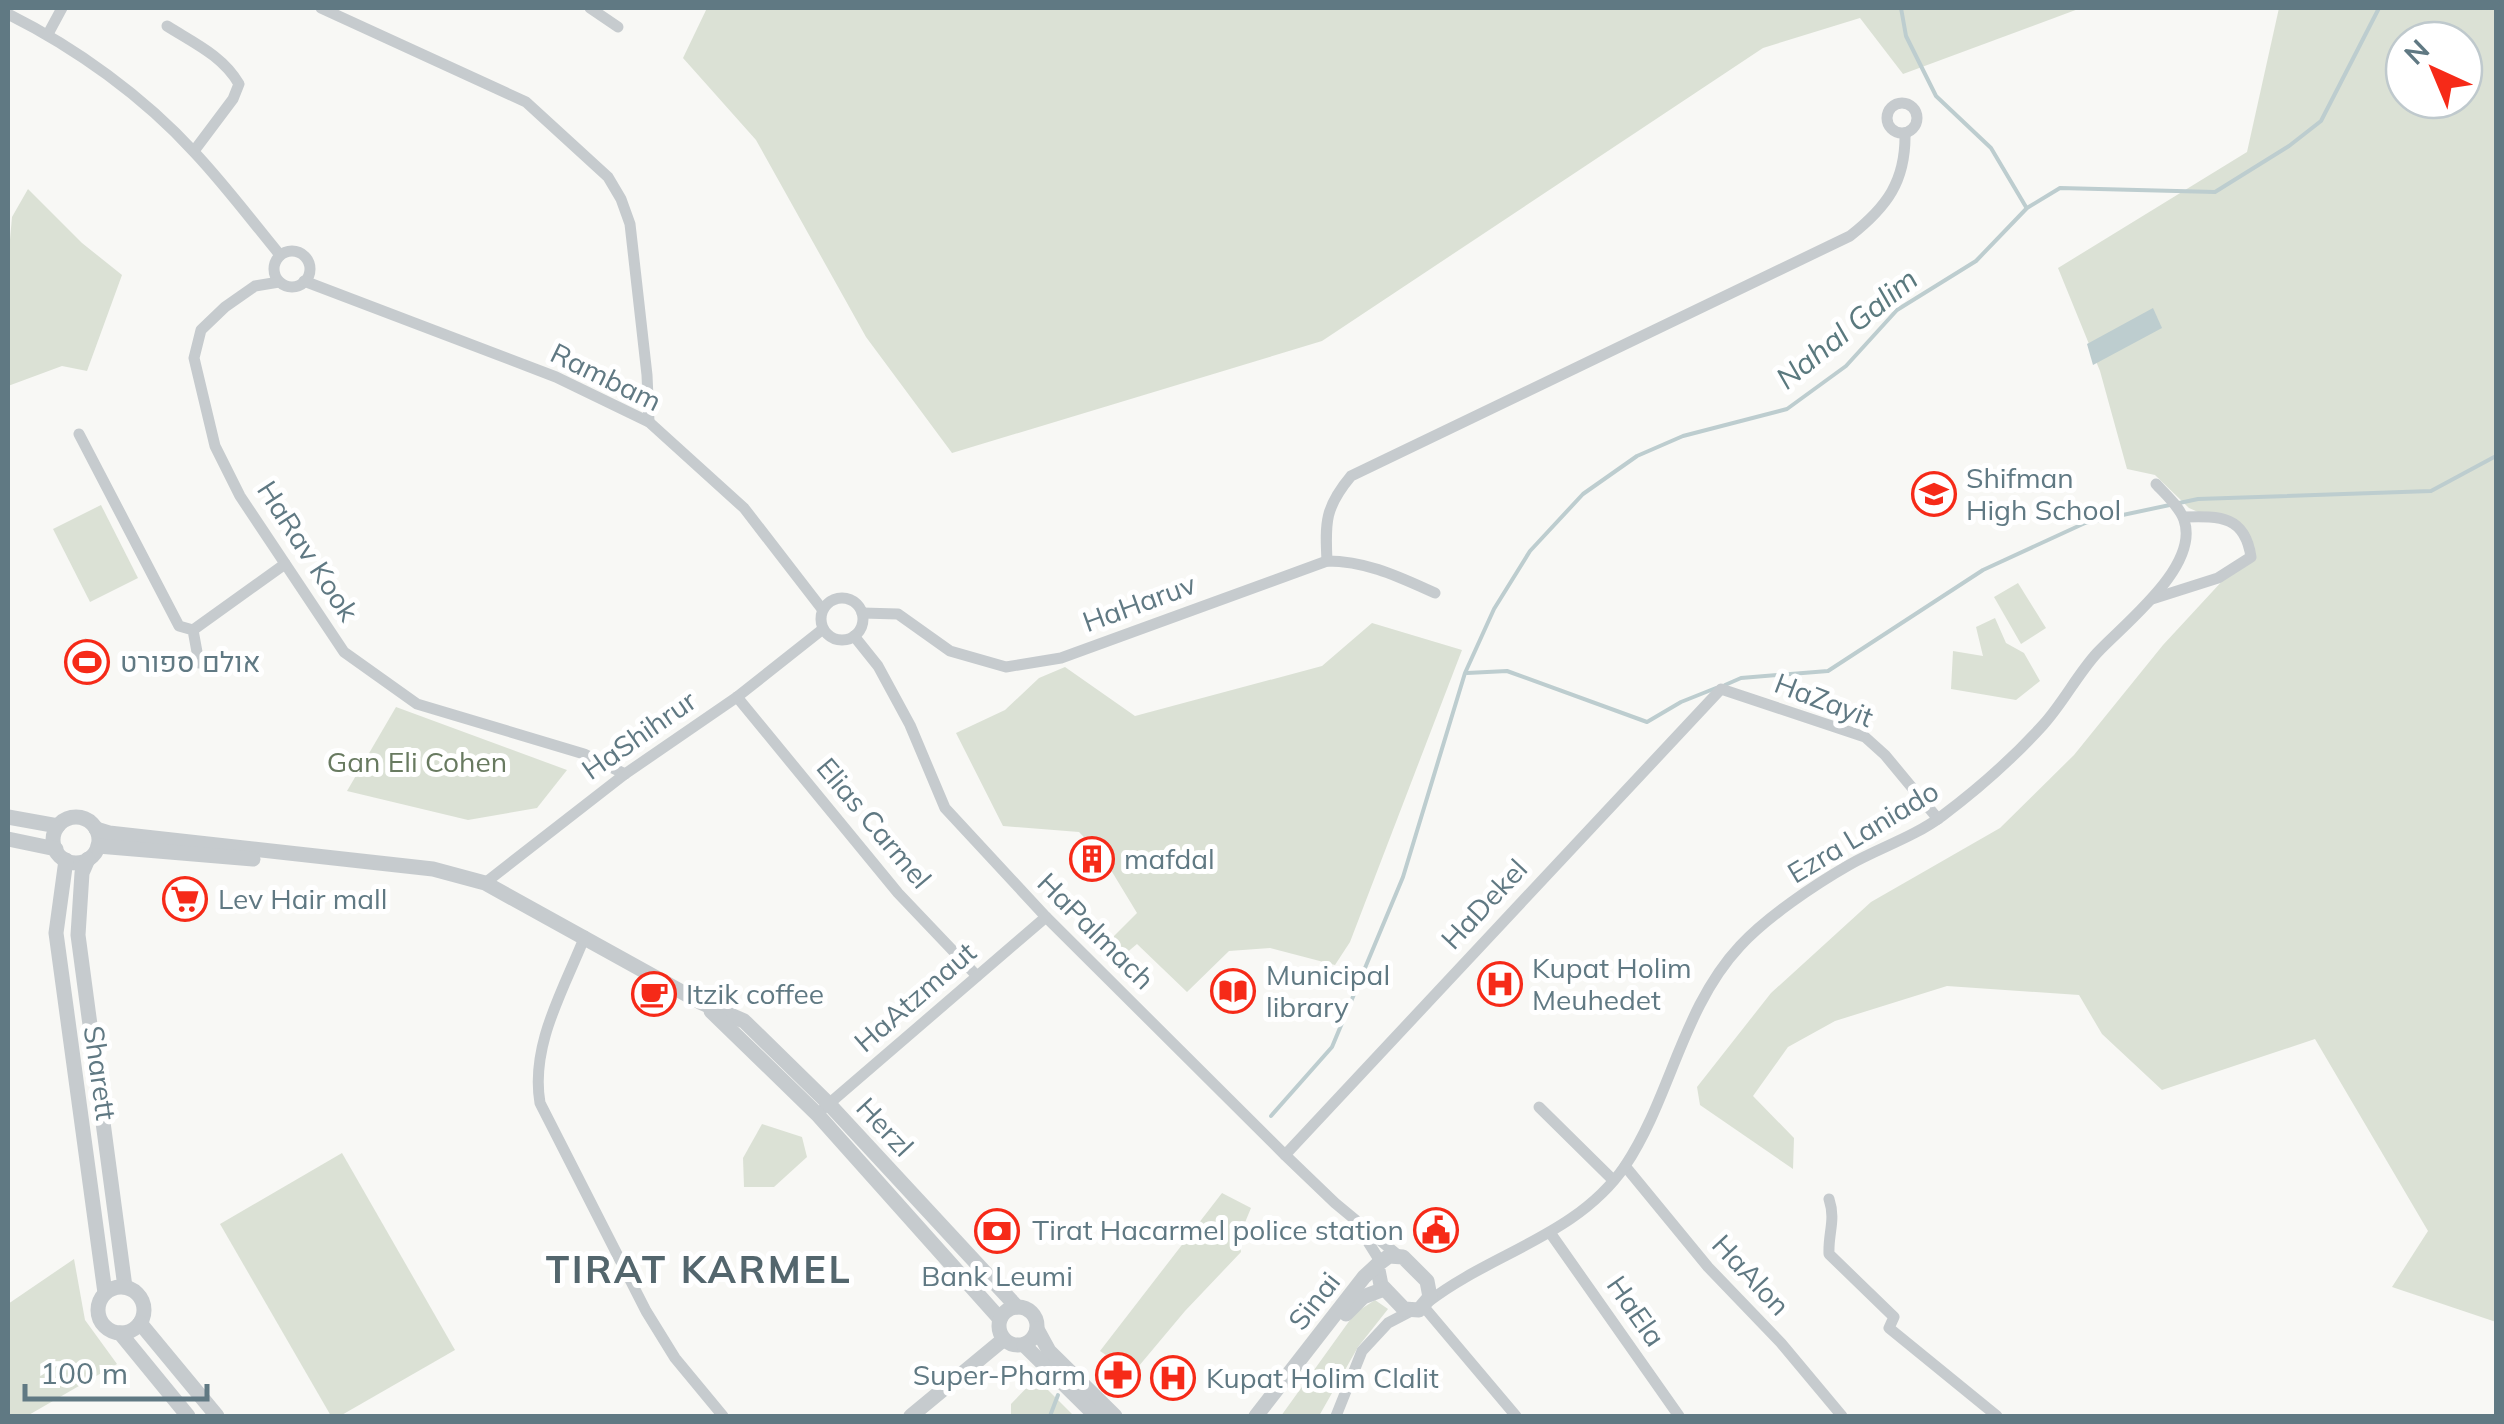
<svg xmlns="http://www.w3.org/2000/svg" width="2504" height="1424" viewBox="0 0 2504 1424" font-family="Mulish,Heebo,sans-serif">
  <rect width="100%" height="100%" fill="#f8f8f5"/>
  <g fill="#dbe1d5" fill-rule="evenodd">
    <polygon points="707,8 2081,8 1903,74 1860,18 1763,48 1322,341 952,453 866,337 756,140 683,58"/>
    <path d="M2279 8H2496V1322L2392 1287 2428 1231 2315 1039 2162 1090 2102 1034 2079 995 1947 986 1835 1021 1788 1047 1753 1096 1794 1138 1793 1169 1700 1105 1697 1087 1771 993 1871 902 2000 828 2074 755 2163 645 2249 552 2241 531 2189 508 2155 475 2127 469 2100 371 2058 268 2247 152ZM2404 40H2464V100H2404Z"/>
    <polygon points="28,189 82,243 122,275 87,371 62,366 8,386 8,262 12,217"/>
    <polygon points="101,505 138,578 90,602 53,529"/>
    <polygon points="2018,583 2046,628 2021,644 1994,597"/>
    <polygon points="1995,618 2006,643 2024,653 2040,681 2016,700 1951,689 1953,651 1983,656 1976,627"/>
    <polygon points="1372,623 1462,650 1350,942 1335,965 1270,948 1229,951 1187,992 1137,944 1112,965 1098,952 1137,913 1103,857 1079,832 1003,826 956,733 1005,710 1039,678 1065,667 1135,716 1322,666"/>
    <polygon points="86,638 107,675 89,686 68,648"/>
    <polygon points="396,707 567,770 537,808 468,820 347,791"/>
    <polygon points="762,1124 802,1137 807,1157 774,1187 744,1187 743,1158"/>
    <polygon points="342,1153 455,1350 340,1416 331,1416 220,1224"/>
    <polygon points="1222,1193 1251,1208 1239,1237 1241,1252 1185,1311 1133,1373 1100,1351"/>
    <polygon points="74,1259 85,1320 117,1364 27,1416 8,1416 8,1304"/>
    <polygon points="1375,1300 1388,1309 1358,1347 1319,1416 1281,1416 1355,1313"/>
    <polygon points="1036,1378 1074,1416 1011,1416 1011,1404"/>
  </g>
  <polygon fill="#bdcdcf" points="2153,308 2162,328 2093,365 2087,344"/>
  <g fill="none" stroke-linecap="round" stroke-linejoin="round">
    <g stroke="#bdcdcf" stroke-width="4">
      <polyline points="1901,8 1906,36 1936,96 1991,148 2026,207"/>
      <polyline points="1467,673 1507,671 1647,722 1681,702 1716,688"/>
      <polyline points="1725,685 1741,678 1828,671 1983,570 2085,523 2198,499 2431,491 2496,456"/>
      <polyline points="1271,1116 1332,1047 1403,877 1465,673 1494,609 1530,551 1583,494 1637,456 1683,436 1787,409 1846,366 1897,310 1976,261 2027,208 2060,188 2215,192 2289,146 2321,121 2379,8"/>
      <polyline points="1050,1416 1058,1395"/>
    </g>
    <g stroke="#c6cbce" stroke-width="11">
      <polyline points="321,8 526,102 608,177 621,199 630,224 647,375 649,422"/>
      <polyline points="590,8 618,27"/>
      <path d="M8 14C76 48 143 96 195 153 225 185 252 221 280 255"/>
      <path d="M167 26C194 43 223 56 239 84L233 99 194 151"/>
      <polyline points="48,34 62,8"/>
      <circle cx="1902" cy="118" r="15"/>
      <circle cx="292" cy="269" r="18"/>
      <polyline points="304,281 556,377 649,422 744,508 822,609"/>
      <polyline points="279,282 255,286 225,307 201,330 194,358 215,446 240,496 344,652 417,704 584,754 625,774"/>
      <polyline points="79,434 179,626 193,630 199,663"/>
      <path d="M1327 561C1325 522 1325 507 1351 476L1850 236C1887 207 1906 181 1905 133"/>
      <circle cx="842" cy="619" r="21"/>
      <path d="M2152 599 2218 578 2251 557C2245 516 2221 516 2184 517"/>
      <path d="M862 613 898 614 950 651 1006 667 1061 658 1327 561C1367 561 1399 577 1435 593"/>
      <polyline points="193,630 285,564"/>
      <polyline points="854,636 878,666 910,725 945,808 1046,917 1285,1155 1335,1203 1399,1256"/>
      <polyline points="737,697 898,893 977,976"/>
      <polyline points="485,883 625,774 737,697 823,629"/>
      <path d="M585 936C564 989 530 1045 540 1103L646 1311 675 1358 723 1416"/>
      <polyline points="1539,1107 1613,1180"/>
      <polyline points="824,1108 1046,917"/>
      <polyline points="1285,1155 1721,689 1865,737 1885,755 1938,819"/>
      <polyline points="1625,1166 1708,1267 1781,1343 1842,1416"/>
      <path d="M1829 1199C1836 1220 1828 1233 1829 1254L1894 1317 1889 1328 1997 1416"/>
      <polyline points="1360,1229 1380,1261"/>
      <polyline points="1551,1234 1679,1416"/>
      <path d="M1428 1302C1491 1253 1577 1236 1625 1166 1671 1097 1682 1008 1740 946 1767 917 1814 885 1849 865 1879 848 1914 837 1942 816 1978 789 2013 758 2043 725 2063 703 2077 675 2097 653 2125 623 2200 566 2184 520 2180 507 2165 494 2156 484"/>
      <polyline points="1424,1307 1516,1416"/>
      <polyline points="1336,1416 1362,1351 1388,1323 1411,1311"/>
    </g>
    <g stroke="#c6cbce" stroke-width="15">
      <polyline points="8,817 58,826"/>
      <circle cx="76" cy="840" r="23"/>
      <polyline points="96,829 109,833 433,869 485,883 700,1002 744,1021 829,1104 1017,1307"/>
      <polyline points="8,839 56,849"/>
      <polyline points="98,846 253,859"/>
      <polyline points="88,859 82,873 78,935 125,1287"/>
      <polyline points="66,860 56,933 105,1293"/>
      <polyline points="711,1011 817,1114 1000,1319"/>
      <polygon points="1389,1256 1403,1257 1427,1281 1430,1297 1419,1310 1404,1309 1381,1285 1377,1265"/>
      <circle cx="121" cy="1310" r="23"/>
      <circle cx="1018" cy="1326" r="19"/>
      <polyline points="1346,1314 1363,1297 1384,1289"/>
      <polyline points="140,1323 217,1416"/>
      <polyline points="1037,1329 1049,1351 1115,1416"/>
      <polyline points="120,1333 188,1416"/>
      <polyline points="1024,1345 1096,1416"/>
      <polyline points="911,1416 1004,1339"/>
      <polyline points="1256,1416 1364,1277 1377,1265"/>
    </g>
  </g>
  <defs>
    <g id="school-ring" transform="scale(2.25)"><circle r="9.5" fill="#fff" stroke="#f62a18" stroke-width="1.5"/><path d="M0-5L7-2L0 1L-7-2ZM-4 1L0 2.5L4 1V4Q0 6-4 4Z" fill="#f62a18"/></g>
    <g id="stadium-ring" transform="scale(2.25)"><circle r="9.5" fill="#fff" stroke="#f62a18" stroke-width="1.5"/><path d="M0-5a6.5 5 0 1 0 0 10a6.5 5 0 1 0 0-10ZM-3.5-1.8h7v3.6h-7Z" fill="#f62a18"/></g>
    <g id="building-ring" transform="scale(2.25)"><circle r="9.5" fill="#fff" stroke="#f62a18" stroke-width="1.5"/><path d="M-4-6H4V6H1V3H-1V6H-4ZM-2.5-4.3h1.7v1.8h-1.7ZM.8-4.3h1.7v1.8H.8ZM-2.5-1h1.7V.8h-1.7ZM.8-1h1.7V.8H.8Z" fill="#f62a18"/></g>
    <g id="supermarket-ring" transform="scale(2.25)"><circle r="9.5" fill="#fff" stroke="#f62a18" stroke-width="1.5"/><path d="M-6-5.5h2.5l.6 2H6L4.5 2H-2.5L-4.4-4H-6ZM-1.5 3.2a1.3 1.3 0 1 0 .1 0ZM3 3.2a1.3 1.3 0 1 0 .1 0Z" fill="#f62a18"/></g>
    <g id="hospital-ring" transform="scale(2.25)"><circle r="9.5" fill="#fff" stroke="#f62a18" stroke-width="1.5"/><path d="M-5-5h3v3.5h4V-5h3V5h-3V1.5h-4V5h-3Z" fill="#f62a18"/></g>
    <g id="library-ring" transform="scale(2.25)"><circle r="9.5" fill="#fff" stroke="#f62a18" stroke-width="1.5"/><path d="M-6-4Q-3-5.5-.7-3.5V5Q-3 3-6 4ZM6-4Q3-5.5 .7-3.5V5Q3 3 6 4Z" fill="#f62a18"/></g>
    <g id="cafe-ring" transform="scale(2.25)"><circle r="9.5" fill="#fff" stroke="#f62a18" stroke-width="1.5"/><path d="M-5.5-4.5H6V0H3Q3 3.5 0 3.5H-2.5Q-5.5 3.5-5.5 0ZM3-3.2v2h1.7v-2ZM-6 4.5H4V6H-6Z" fill="#f62a18"/></g>
    <g id="civic-ring" transform="scale(2.25)"><circle r="9.5" fill="#fff" stroke="#f62a18" stroke-width="1.5"/><path d="M-.6-6.5H3V-4.5H.6V-3L4-1V1h2V6H-6V1h2V-1L-.6-3ZM-1.2 2.5V6h2.4V2.5Z" fill="#f62a18"/></g>
    <g id="bank-ring" transform="scale(2.25)"><circle r="9.5" fill="#fff" stroke="#f62a18" stroke-width="1.5"/><path d="M-6-4H6V4H-6ZM0-2.3a2.3 2.3 0 1 0 0 4.6a2.3 2.3 0 1 0 0-4.6Z" fill="#f62a18"/></g>
    <g id="pharmacy-ring" transform="scale(2.25)"><circle r="9.5" fill="#fff" stroke="#f62a18" stroke-width="1.5"/><path d="M-2-6h4v4h4v4h-4v4h-4v-4h-4v-4h4Z" fill="#f62a18"/></g>
  </defs>
  <g fill-rule="evenodd">
    <use href="#school-ring" x="1934" y="494"/>
    <use href="#stadium-ring" x="87" y="662"/>
    <use href="#building-ring" x="1092" y="859"/>
    <use href="#supermarket-ring" x="185" y="899"/>
    <use href="#hospital-ring" x="1500" y="984"/>
    <use href="#library-ring" x="1233" y="991"/>
    <use href="#cafe-ring" x="654" y="994"/>
    <use href="#civic-ring" x="1436" y="1230"/>
    <use href="#bank-ring" x="997" y="1231"/>
    <use href="#pharmacy-ring" x="1118" y="1375"/>
    <use href="#hospital-ring" x="1173" y="1378"/>
  </g>
  <g text-anchor="middle" stroke-width="10" stroke-linejoin="round" paint-order="stroke">
    <g font-size="28" fill="#607983" stroke="#fff">
      <text transform="translate(606 377) rotate(26)" y="10">Rambam</text>
      <text transform="translate(308 551) rotate(57)" y="10">HaRav Kook</text>
      <text transform="translate(1139 603) rotate(-20)" y="10">HaHaruv</text>
      <text transform="translate(1824 700) rotate(21)" y="10">HaZayit</text>
      <text transform="translate(639 735) rotate(-35)" y="10">HaShihrur</text>
      <text transform="translate(874 823) rotate(50)" y="10">Elias Carmel</text>
      <text transform="translate(1863 832) rotate(-31)" y="10">Ezra Laniado</text>
      <text transform="translate(1484 904) rotate(-47)" y="10">HaDekel</text>
      <text transform="translate(1096 931) rotate(45)" y="10">HaPalmach</text>
      <text transform="translate(915 997) rotate(-41)" y="10">HaAtzmaut</text>
      <text transform="translate(100 1073) rotate(82)" y="10">Sharett</text>
      <text transform="translate(885 1127) rotate(47)" y="10">Herzl</text>
      <text transform="translate(1751 1275) rotate(47)" y="10">HaAlon</text>
      <text transform="translate(1314 1301) rotate(-52)" y="10">Sinai</text>
      <text transform="translate(1636 1311) rotate(55)" y="10">HaEla</text>
    </g>
    <g font-size="28" fill="#607983" stroke="#fff" text-anchor="start">
      <text x="1966" y="488">Shifman<tspan x="1966" dy="32">High School</tspan></text>
      <text x="120" y="672">אולם ספורט</text>
      <text x="1124" y="869">mafdal</text>
      <text x="218" y="909">Lev Hair mall</text>
      <text x="1532" y="978">Kupat Holim<tspan x="1532" dy="32">Meuhedet</tspan></text>
      <text x="1266" y="985">Municipal<tspan x="1266" dy="32">library</tspan></text>
      <text x="686" y="1004">Itzik coffee</text>
      <text x="1404" y="1240" text-anchor="end">Tirat Hacarmel police station</text>
      <text x="997" y="1286" text-anchor="middle">Bank Leumi</text>
      <text x="1086" y="1385" text-anchor="end">Super-Pharm</text>
      <text x="1206" y="1388">Kupat Holim Clalit</text>
    </g>
    <g font-size="28" fill="#687a60" stroke="#fff">
      <text x="417" y="772">Gan Eli Cohen</text>
    </g>
    <g font-size="30" font-style="italic" fill="#5a797e" stroke="#fff">
      <text transform="translate(1847 329) rotate(-39)" y="10">Nahal Galim</text>
    </g>
    <g font-size="38" font-weight="bold" letter-spacing="2.5" fill="#53666d" stroke="#fff">
      <text x="699" y="1283">TIRAT KARMEL</text>
    </g>
  </g>
  <rect width="2504" height="1424" fill="none" stroke="#607983" stroke-width="20"/>
  <g transform="translate(2434 70) rotate(316)"><circle r="48" fill="#ffffff" stroke="#bfc9cd" stroke-width="2.5"/>
  <path d="M0-8L18 38L0 25L-18 38Z" fill="#f62a18"/>
  <text y="-15" font-size="28" font-weight="bold" text-anchor="middle" fill="#607983">N</text>
  </g>
  <path d="M25 1384v15h182v-15" fill="none" stroke="#607983" stroke-width="5"/>
  <text x="40" y="1384" font-size="30" fill="#607983" stroke="#ffffff" stroke-width="8" paint-order="stroke">100 m</text>
</svg>
